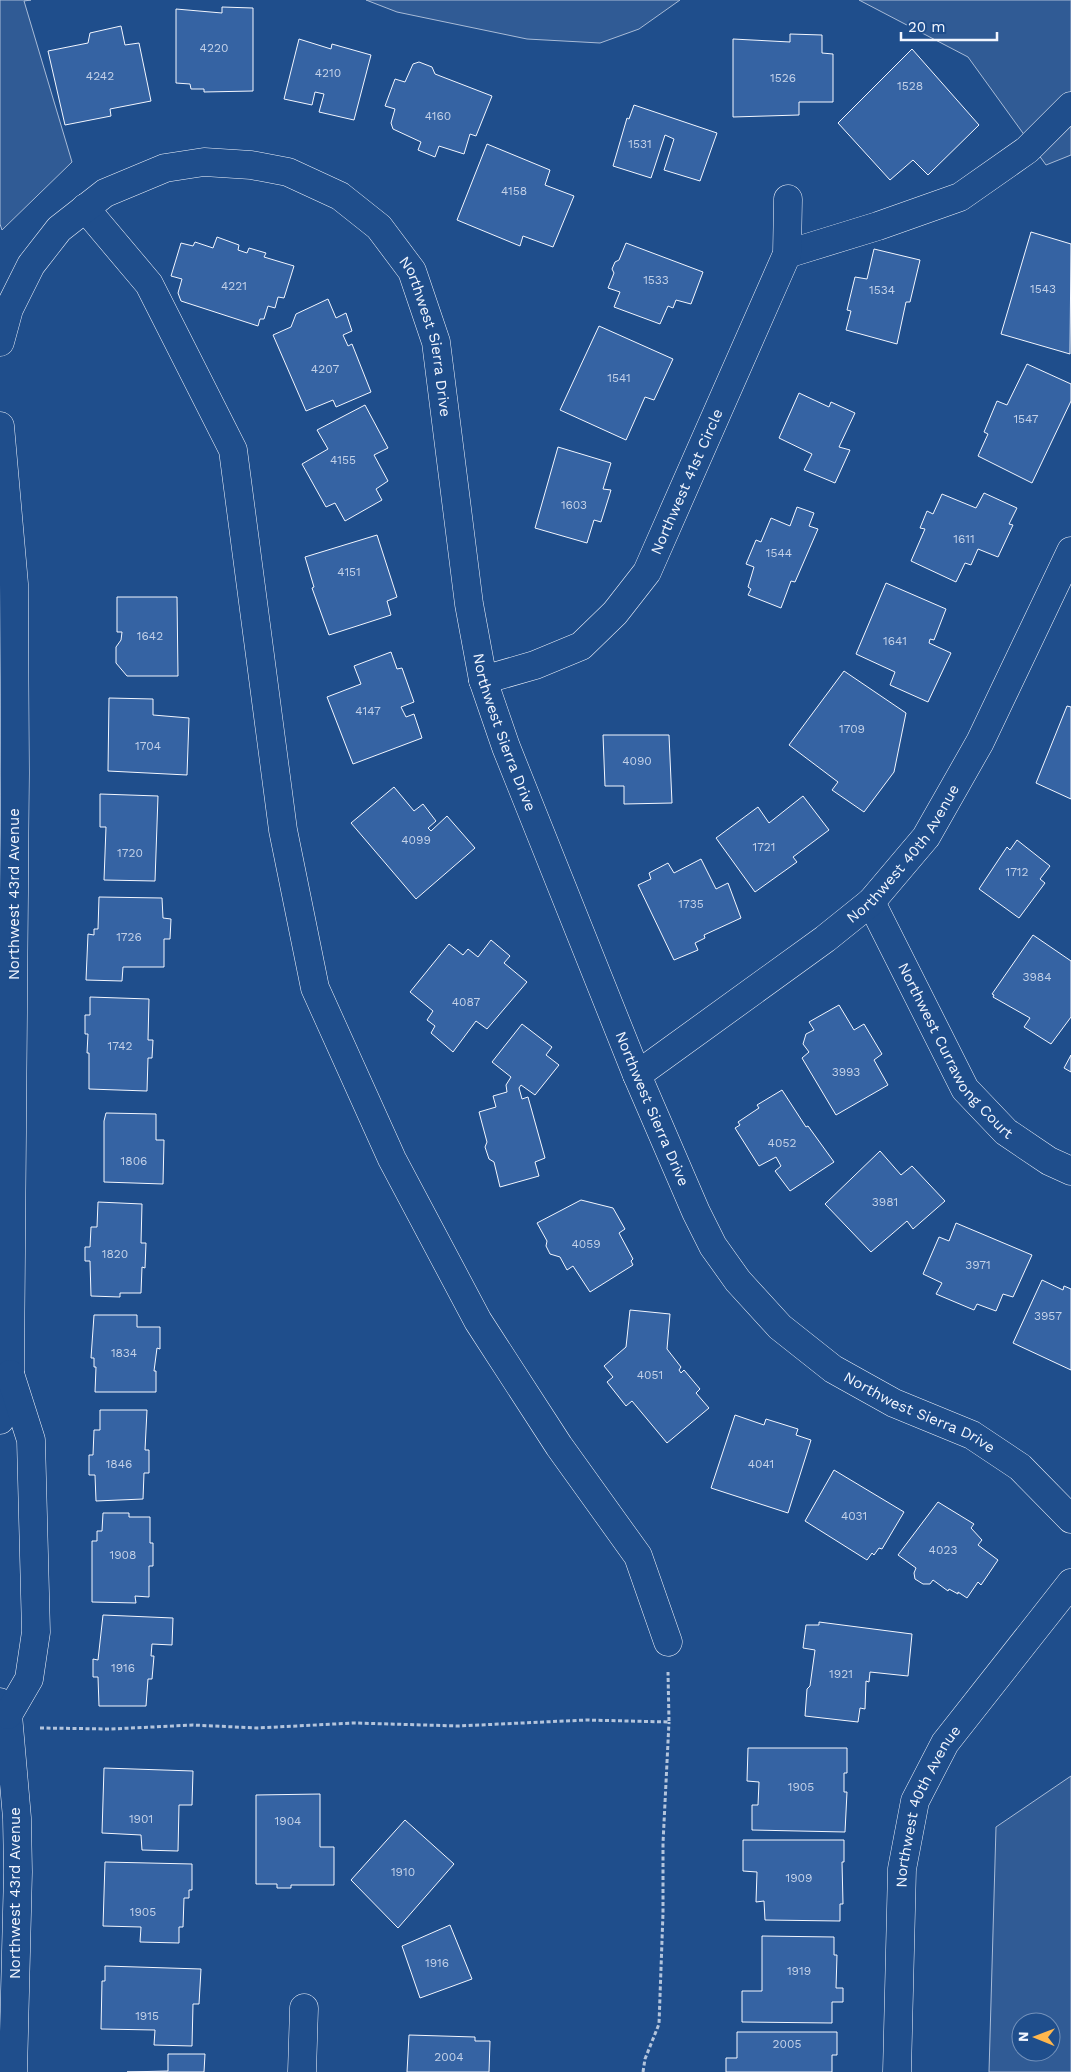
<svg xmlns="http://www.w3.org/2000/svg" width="1071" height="2072" viewBox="0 0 1071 2072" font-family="'Work Sans',sans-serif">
  <rect width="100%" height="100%" fill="#1f4e8c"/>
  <g fill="#305b95" stroke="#a8bbd7" fill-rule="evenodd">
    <polygon points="0,0 31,0 24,1 72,162 2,230 0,224"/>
    <polygon points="366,0 680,0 639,29 600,43 527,39 397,12"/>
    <polygon points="859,0 1071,0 1071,155 1046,165 968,57"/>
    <path d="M1071 1776V2072H989L996 1827ZM1021 2022H1051V2052H1021Z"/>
  </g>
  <g fill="#3563a3" stroke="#f2f6ff">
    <polygon points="222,7 253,8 253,91 204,92 204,89 191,89 190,84 176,83 176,9 222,13"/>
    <polygon points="121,26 125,45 139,43 151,101 110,109 111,116 65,125 48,51 88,43 90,33"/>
    <polygon points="790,34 822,35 822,53 833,54 833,102 799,102 799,115 733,117 733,39 790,42"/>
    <polygon points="299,39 331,49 332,44 371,55 354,120 319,112 324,94 315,92 312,105 284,99"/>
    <polygon points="912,49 979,125 928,175 913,160 890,180 838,123"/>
    <polygon points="419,62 432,67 435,74 492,96 476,136 470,134 464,154 439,146 435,157 418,150 421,142 393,129 391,123 395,109 385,106 395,79 405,82 413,64"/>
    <polygon points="634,105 717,133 700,181 664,170 674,139 665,135 651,178 613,166 627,118 629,119"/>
    <polygon points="487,144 550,170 545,185 574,196 553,247 523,236 520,246 457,220"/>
    <polygon points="1031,232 1071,244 1070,354 1001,334"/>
    <polygon points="217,237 239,245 238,250 247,253 249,248 266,253 264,257 294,266 284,298 278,297 275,308 268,306 264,319 260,319 258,326 181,301 178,293 182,279 171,276 181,243 193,246 195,242 213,248"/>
    <polygon points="626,243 703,272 691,304 676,300 673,308 668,306 660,324 614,307 620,292 608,288 614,273 612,269 615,262 619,260"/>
    <polygon points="874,249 920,260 910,302 906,302 897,344 846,330 851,311 847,310 855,277 867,279"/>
    <polygon points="328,299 336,318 346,313 352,331 343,335 348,346 352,344 371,392 336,407 333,400 306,411 273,335 291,327 296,314"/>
    <polygon points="599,326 673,359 654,400 645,397 626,440 560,410"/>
    <polygon points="1027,364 1071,384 1071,401 1032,483 978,456 988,434 984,432 997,401 1007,405"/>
    <polygon points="799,393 829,407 831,402 855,413 839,447 850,450 835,483 804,470 812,454 779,438"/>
    <polygon points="365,405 388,448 374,455 388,481 376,489 382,500 345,521 335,503 326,507 302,464 328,449 317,430"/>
    <polygon points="558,447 611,463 603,489 611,490 601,522 594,520 587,543 535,528"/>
    <polygon points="984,493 1017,508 1009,524 1013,525 998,557 978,549 971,565 965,563 956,582 911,561 925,529 920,528 927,511 933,514 942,494 976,508"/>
    <polygon points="797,507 814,513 809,526 818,529 795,582 791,581 781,608 748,595 751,589 748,587 754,567 746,564 756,540 761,542 771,518 790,526"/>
    <polygon points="377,535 397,597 387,601 391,615 329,635 312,588 314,587 305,557"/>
    <polygon points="886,583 946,609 934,640 930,639 929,643 951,653 928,702 890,685 895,672 856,654"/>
    <polygon points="117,597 177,597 178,676 127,676 116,663 116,647 121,640 122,632 117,632"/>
    <polygon points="391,652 397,669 402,668 414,702 401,707 406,717 414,714 422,738 353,764 327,697 361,684 354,666"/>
    <polygon points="844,671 906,713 894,772 864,812 832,790 838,782 789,745"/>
    <polygon points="109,698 153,699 153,715 189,718 187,775 108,771"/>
    <polygon points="1067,706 1071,707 1071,799 1036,783"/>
    <polygon points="603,735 669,735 672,803 624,804 624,786 605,786"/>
    <polygon points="394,787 414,811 423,804 436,821 428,828 431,831 447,816 475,848 416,899 351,823"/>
    <polygon points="100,794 158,796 155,881 104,880 106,827 100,827"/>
    <polygon points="803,796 829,830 793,857 797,862 755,892 716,838 758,807 769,823"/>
    <polygon points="1017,840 1050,866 1040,879 1045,883 1019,918 979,889 1007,847 1010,850"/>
    <polygon points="701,859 716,889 728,883 741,918 704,935 705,938 695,943 698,950 674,960 638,885 651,879 649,873 668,863 674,873"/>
    <polygon points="99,897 162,898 163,918 171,919 170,939 164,939 164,967 123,967 122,981 86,980 88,934 94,935 94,929 98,929"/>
    <polygon points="1033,935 1071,961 1071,1017 1051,1044 1024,1027 1030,1018 993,997 994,995 992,994"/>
    <polygon points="491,940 510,956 504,963 527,982 487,1029 476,1021 453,1052 431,1033 435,1026 427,1020 433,1011 410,992 449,944 463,955 468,949 478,957"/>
    <polygon points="90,997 149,999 148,1040 153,1040 152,1058 148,1058 147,1091 89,1089 89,1053 87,1053 88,1034 85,1034 85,1015 90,1015"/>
    <polygon points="839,1005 854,1030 864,1024 882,1054 874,1060 888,1085 836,1115 802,1058 809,1052 803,1044 806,1034 814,1030 809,1022"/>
    <polygon points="522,1024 552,1047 546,1055 559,1065 535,1095 521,1085 519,1088 522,1099 528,1097 545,1158 535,1162 539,1176 500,1187 494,1162 489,1159 485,1147 487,1142 479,1112 496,1107 493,1096 507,1092 506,1085 511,1077 492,1062"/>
    <polygon points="1071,1055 1071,1072 1064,1068"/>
    <polygon points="782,1090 806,1127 808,1126 834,1162 790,1191 775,1171 781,1166 776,1157 759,1166 735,1128 740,1125 738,1122 759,1108 757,1105"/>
    <polygon points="106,1113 156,1114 156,1140 164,1140 163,1184 104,1182 104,1121"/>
    <polygon points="880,1151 901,1175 912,1166 945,1201 913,1229 907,1221 871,1252 825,1204"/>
    <polygon points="581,1200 613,1208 625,1229 619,1233 633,1259 631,1261 633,1265 590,1292 573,1266 567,1270 560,1257 550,1254 546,1246 547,1241 537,1223"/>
    <polygon points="98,1202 142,1204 141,1243 146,1243 145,1268 142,1267 141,1293 120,1293 120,1297 91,1296 90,1261 85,1261 85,1247 90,1247 91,1227 97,1227"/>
    <polygon points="956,1223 1032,1255 1013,1297 1003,1294 996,1311 977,1304 974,1310 936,1294 942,1283 923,1274 939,1237 949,1241"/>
    <polygon points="1042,1280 1063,1290 1064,1286 1071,1289 1071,1370 1013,1343"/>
    <polygon points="630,1310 670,1314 667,1349 681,1367 679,1370 681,1373 684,1370 700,1389 696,1393 709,1408 667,1443 632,1401 626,1406 607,1382 613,1377 604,1366 626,1347"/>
    <polygon points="94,1315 137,1315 137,1327 160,1327 160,1349 157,1348 154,1371 156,1371 156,1392 95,1392 96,1367 94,1367 94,1358 91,1358"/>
    <polygon points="100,1410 147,1410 145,1450 149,1450 149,1473 144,1473 143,1499 96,1501 95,1475 89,1475 89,1455 93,1455 94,1430 100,1430"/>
    <polygon points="735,1415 764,1425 766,1419 798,1429 796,1435 811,1440 788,1513 711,1488"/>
    <polygon points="834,1470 904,1512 882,1549 879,1548 874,1555 872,1553 867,1560 805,1521"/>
    <polygon points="938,1502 974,1524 971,1528 982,1540 978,1545 998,1560 981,1585 978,1582 967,1598 958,1592 958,1594 949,1589 948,1591 933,1580 930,1584 923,1584 915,1579 914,1573 916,1568 898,1555"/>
    <polygon points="103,1513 129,1513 129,1517 150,1517 150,1543 153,1543 153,1566 149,1566 149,1597 135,1596 136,1603 92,1602 92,1541 97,1541 97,1531 102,1531"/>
    <polygon points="103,1615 173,1618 172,1645 152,1644 151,1656 154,1656 152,1679 148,1679 146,1706 99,1706 98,1677 93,1677 93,1659 98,1660"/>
    <polygon points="819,1622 912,1634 908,1676 870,1672 869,1682 866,1681 865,1709 860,1708 858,1722 805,1716 807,1689 810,1686 815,1650 803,1648 806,1625 819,1625"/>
    <polygon points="748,1748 847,1748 847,1773 844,1773 844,1792 847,1792 845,1832 752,1830 752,1805 758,1805 759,1782 747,1781"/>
    <polygon points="104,1768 193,1771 192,1805 179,1805 178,1851 142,1850 141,1835 102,1833"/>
    <polygon points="320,1794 320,1847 334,1847 334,1885 291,1885 291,1888 277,1888 277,1884 256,1884 256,1795"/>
    <polygon points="405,1820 454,1864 398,1928 351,1880"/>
    <polygon points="743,1840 844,1840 844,1862 842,1862 843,1904 840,1904 840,1921 765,1920 764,1901 756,1902 757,1872 743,1871"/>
    <polygon points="105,1862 192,1864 192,1890 189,1890 189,1898 184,1898 183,1927 179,1927 179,1943 140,1942 141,1927 103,1926"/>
    <polygon points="450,1925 472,1979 420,1998 402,1946"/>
    <polygon points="762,1936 834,1937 834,1955 837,1955 836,1988 843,1988 843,2002 832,2002 832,2023 742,2022 742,1991 762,1991"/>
    <polygon points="105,1966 201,1969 199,2004 193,2004 192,2046 154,2045 155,2030 101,2029 102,1981 105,1981"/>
    <polygon points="737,2032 837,2032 837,2055 832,2055 832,2072 726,2072 726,2058 737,2058"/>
    <polygon points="409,2035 475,2037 475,2041 490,2041 489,2072 407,2072"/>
    <polygon points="168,2054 205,2054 204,2072 127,2072 168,2071"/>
  </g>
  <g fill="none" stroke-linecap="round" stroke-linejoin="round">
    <g stroke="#f2f6ff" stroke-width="29">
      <g id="minor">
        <polyline points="85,208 149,284 233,450 283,830 315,988 392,1159 478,1321 559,1446 638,1556 668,1642"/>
        <polyline points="787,254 878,226 960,197 1027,150 1071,106"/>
        <path id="s1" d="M0 342 9 309 31 265 59 229 105 193 165 168 204 162 251 165 288 172 340 196 379 227 412 271 436 342 469 604 483 680 506 747 637 1075 696 1212 713 1246 738 1281 780 1327 833 1369 894 1403 972 1435 1020 1467 1071 1519"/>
        <polyline points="0,426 14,584 15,773 10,1372 0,1420"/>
        <path id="s2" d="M483 680 535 665 581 646 615 613 647 572 787 254 788 199"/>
        <path id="s3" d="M871 902 965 1089 1006 1132 1049 1161 1071 1171"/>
        <path id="s4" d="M637 1075 825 939 871 902 926 837 980 742 1071 551"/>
        <polyline points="0,1702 8,1715 17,1818 18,1872 13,2072"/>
        <polyline points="8,1715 29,1679 36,1632 31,1440 10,1374"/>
        <polyline points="302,2072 304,2008"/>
        <path id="s5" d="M897 2072 902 1869 915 1801 945 1743 1071 1583"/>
      </g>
    </g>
    <g stroke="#b3c4dc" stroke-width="3" stroke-dasharray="4 2.5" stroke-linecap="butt">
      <polyline points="40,1728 111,1729 193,1725 257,1728 354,1723 458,1726 586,1720 669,1722 668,1672"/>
      <polyline points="643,2072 645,2059 659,2024 663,1913 663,1843 669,1722"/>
    </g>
    <use href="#minor" stroke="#1f4e8c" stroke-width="28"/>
  </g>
  <g text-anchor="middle" stroke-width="4" stroke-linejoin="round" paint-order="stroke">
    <g font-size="12" fill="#c3d1e8">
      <text x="214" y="52">4220</text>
      <text x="328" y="77">4210</text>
      <text x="100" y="80">4242</text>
      <text x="783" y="82">1526</text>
      <text x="910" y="90">1528</text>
      <text x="438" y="120">4160</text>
      <text x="640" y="148">1531</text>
      <text x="514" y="195">4158</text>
      <text x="656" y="284">1533</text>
      <text x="234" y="290">4221</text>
      <text x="1043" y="293">1543</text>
      <text x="882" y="294">1534</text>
      <text x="325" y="373">4207</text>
      <text x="619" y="382">1541</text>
      <text x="1026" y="423">1547</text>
      <text x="343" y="464">4155</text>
      <text x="574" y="509">1603</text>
      <text x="964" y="543">1611</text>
      <text x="779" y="557">1544</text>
      <text x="349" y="576">4151</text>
      <text x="150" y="640">1642</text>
      <text x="895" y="645">1641</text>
      <text x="368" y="715">4147</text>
      <text x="852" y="733">1709</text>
      <text x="148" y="750">1704</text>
      <text x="637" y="765">4090</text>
      <text x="416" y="844">4099</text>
      <text x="764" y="851">1721</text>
      <text x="130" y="857">1720</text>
      <text x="1017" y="876">1712</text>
      <text x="691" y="908">1735</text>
      <text x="129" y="941">1726</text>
      <text x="1037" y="981">3984</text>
      <text x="466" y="1006">4087</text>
      <text x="120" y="1050">1742</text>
      <text x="846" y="1076">3993</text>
      <text x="782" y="1147">4052</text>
      <text x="134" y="1165">1806</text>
      <text x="885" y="1206">3981</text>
      <text x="586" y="1248">4059</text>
      <text x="115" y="1258">1820</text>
      <text x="978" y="1269">3971</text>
      <text x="1048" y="1320">3957</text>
      <text x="124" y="1357">1834</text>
      <text x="650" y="1379">4051</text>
      <text x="119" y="1468">1846</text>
      <text x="761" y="1468">4041</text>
      <text x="854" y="1520">4031</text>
      <text x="943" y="1554">4023</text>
      <text x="123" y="1559">1908</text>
      <text x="123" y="1672">1916</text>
      <text x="841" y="1678">1921</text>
      <text x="801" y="1791">1905</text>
      <text x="141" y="1823">1901</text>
      <text x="288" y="1825">1904</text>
      <text x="403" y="1876">1910</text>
      <text x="799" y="1882">1909</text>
      <text x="143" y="1916">1905</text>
      <text x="437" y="1967">1916</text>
      <text x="799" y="1975">1919</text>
      <text x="147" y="2020">1915</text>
      <text x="787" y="2048">2005</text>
      <text x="449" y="2061">2004</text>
    </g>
    <g font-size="15" fill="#f2f6ff" stroke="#1f4e8c">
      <text dy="5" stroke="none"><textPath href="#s1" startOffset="606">Northwest Sierra Drive</textPath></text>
      <text dy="5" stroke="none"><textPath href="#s2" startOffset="302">Northwest 41st Circle</textPath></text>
      <text dy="5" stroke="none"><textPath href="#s1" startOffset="1011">Northwest Sierra Drive</textPath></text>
      <text dy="5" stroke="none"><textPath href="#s4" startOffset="349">Northwest 40th Avenue</textPath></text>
      <text transform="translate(14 894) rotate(-90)" y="5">Northwest 43rd Avenue</text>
      <text dy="5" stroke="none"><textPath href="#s3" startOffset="172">Northwest Currawong Court</textPath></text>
      <text dy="5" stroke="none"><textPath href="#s1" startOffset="1416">Northwest Sierra Drive</textPath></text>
      <text dy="5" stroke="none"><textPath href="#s1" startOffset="1836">Northwest Sierra Drive</textPath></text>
      <text dy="5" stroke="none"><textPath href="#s5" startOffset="271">Northwest 40th Avenue</textPath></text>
      <text transform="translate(15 1893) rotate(-90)" y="5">Northwest 43rd Avenue</text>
    </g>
  </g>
  <g transform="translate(1036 2037) rotate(271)"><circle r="24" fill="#1f4e8c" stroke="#7391ba"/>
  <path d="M0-4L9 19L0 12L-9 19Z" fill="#ffb74d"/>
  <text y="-8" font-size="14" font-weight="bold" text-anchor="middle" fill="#f2f6ff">N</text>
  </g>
  <path d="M901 32v8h96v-8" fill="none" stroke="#f2f6ff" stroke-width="2.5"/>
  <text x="908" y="32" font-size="15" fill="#f2f6ff" stroke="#1f4e8c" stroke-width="4" paint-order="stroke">20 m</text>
</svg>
